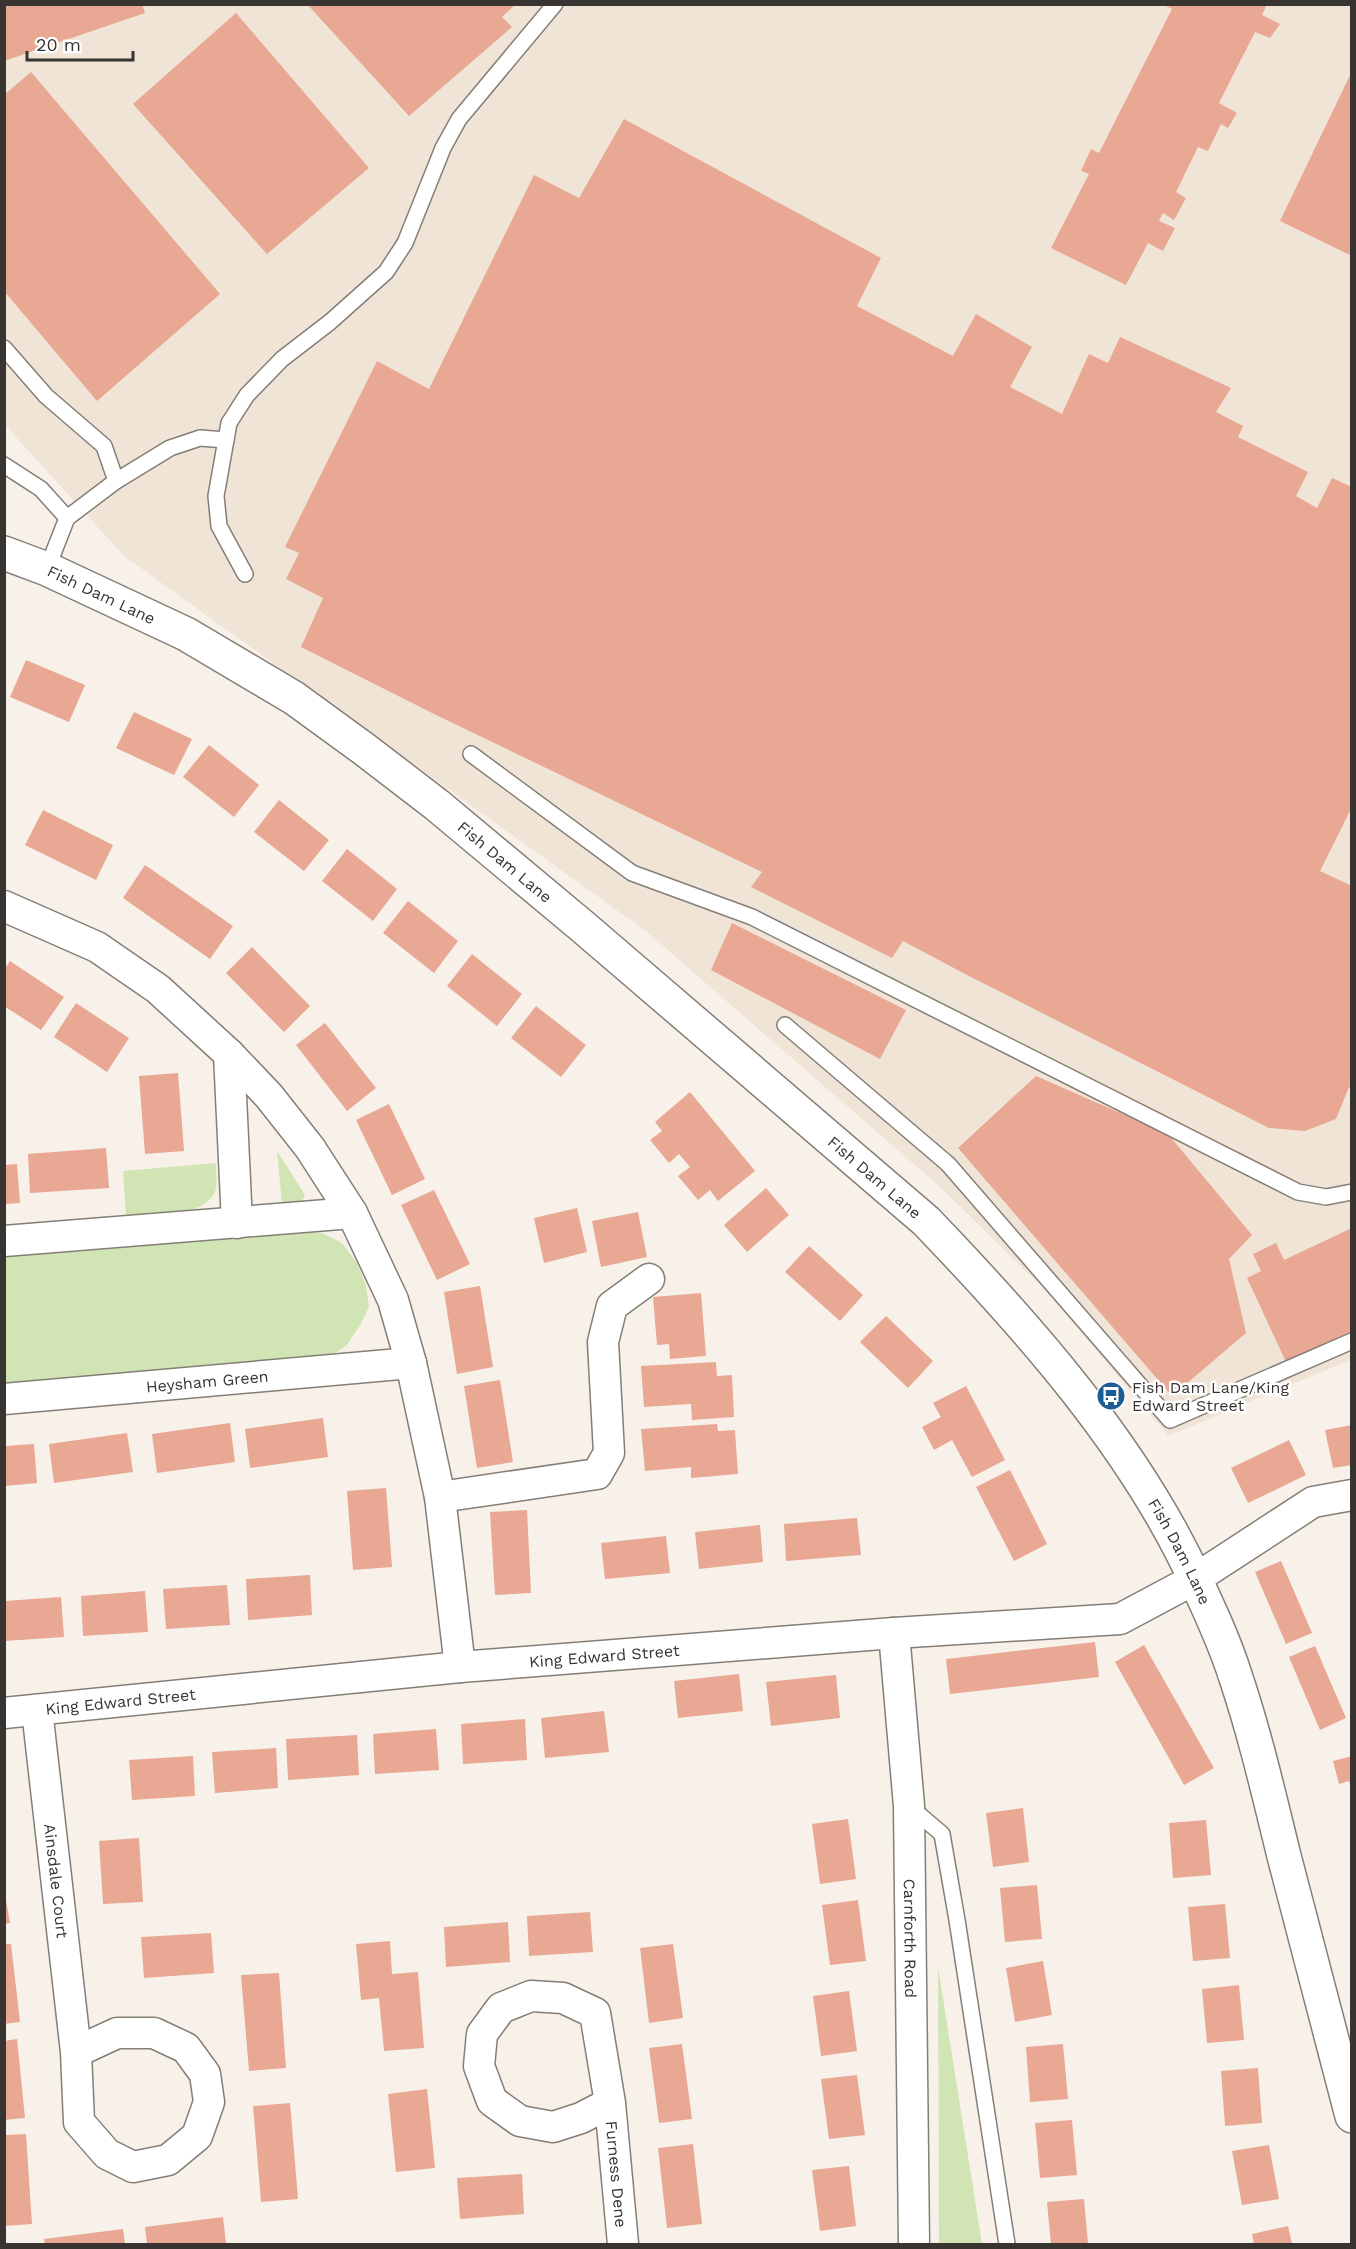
<svg xmlns="http://www.w3.org/2000/svg" width="1356" height="2249" viewBox="0 0 1356 2249" font-family="'Work Sans',sans-serif">
  <rect width="100%" height="100%" fill="#f8f1e9"/>
  <polygon fill="#f0e4d6" points="5,5 1351,5 1351,1360 1168,1436 1048,1293 939,1186 647,932 124,556 5,425"/>
  <g fill="#d1e4b4">
    <polygon points="277,1151 305,1195 302,1201 282,1203"/>
    <path d="M216 1163C216 1171 218 1185 215 1192 203 1218 151 1214 126 1216L123 1171Z"/>
    <polygon points="282,1231 322,1233 342,1243 357,1263 366,1285 369,1307 360,1325 347,1345 324,1361 5,1383 5,1256"/>
    <polygon points="938,1967 982,2244 939,2244"/>
  </g>
  <g fill="#e8a893">
    <polygon points="4,4 142,4 145,13 4,61"/>
    <polygon points="307,4 516,4 502,17 512,27 409,116"/>
    <polygon points="1162,4 1267,4 1262,15 1280,24 1270,38 1255,32 1219,103 1237,113 1228,128 1221,124 1208,151 1198,147 1176,192 1186,198 1174,220 1163,213 1159,221 1175,228 1163,251 1148,243 1126,285 1051,248 1089,174 1081,171 1091,149 1099,153 1172,9"/>
    <polygon points="236,13 369,168 267,254 133,104"/>
    <polygon points="1352,71 1352,256 1280,221"/>
    <polygon points="31,72 220,294 97,401 4,291 4,95"/>
    <polygon points="624,119 881,258 857,306 953,356 976,314 1032,347 1010,387 1062,414 1089,354 1108,363 1120,337 1231,388 1216,412 1243,426 1238,437 1308,472 1296,496 1317,508 1332,478 1352,487 1352,807 1320,871 1352,886 1352,1089 1349,1087 1336,1119 1305,1131 1269,1128 967,975 903,941 892,958 751,887 762,872 434,714 301,647 323,598 286,579 299,553 285,547 377,361 429,389 534,175 579,198"/>
    <polygon points="26,660 85,685 69,722 10,697"/>
    <polygon points="134,712 192,739 174,775 116,748"/>
    <polygon points="209,745 259,785 234,817 183,777"/>
    <polygon points="279,800 329,840 304,871 254,832"/>
    <polygon points="43,810 113,845 96,880 25,845"/>
    <polygon points="347,849 397,889 373,921 322,881"/>
    <polygon points="145,865 233,926 210,959 123,898"/>
    <polygon points="408,901 458,941 434,973 383,933"/>
    <polygon points="732,923 906,1010 880,1059 711,970"/>
    <polygon points="252,947 310,1006 284,1032 226,973"/>
    <polygon points="472,954 522,994 497,1026 447,986"/>
    <polygon points="10,961 64,997 41,1030 4,1006 4,970"/>
    <polygon points="76,1003 129,1038 107,1072 54,1037"/>
    <polygon points="536,1006 586,1045 561,1077 511,1038"/>
    <polygon points="325,1023 376,1088 347,1111 296,1045"/>
    <polygon points="178,1073 184,1151 145,1154 139,1076"/>
    <polygon points="1036,1076 1168,1134 1252,1235 1229,1259 1246,1333 1172,1396 958,1148"/>
    <polygon points="690,1092 755,1171 718,1201 710,1190 698,1200 678,1176 690,1167 679,1154 669,1163 650,1140 662,1131 655,1122"/>
    <polygon points="389,1104 425,1179 392,1195 356,1120"/>
    <polygon points="106,1148 109,1188 30,1193 28,1154"/>
    <polygon points="17,1164 20,1203 4,1204 4,1165"/>
    <polygon points="766,1188 789,1215 747,1252 724,1225"/>
    <polygon points="434,1190 470,1264 437,1280 401,1205"/>
    <polygon points="577,1208 587,1252 544,1263 534,1218"/>
    <polygon points="638,1212 647,1257 601,1267 592,1221"/>
    <polygon points="1352,1228 1352,1331 1286,1362 1247,1278 1261,1271 1253,1254 1276,1243 1284,1260"/>
    <polygon points="809,1246 863,1295 840,1321 785,1272"/>
    <polygon points="480,1286 493,1367 457,1374 444,1292"/>
    <polygon points="701,1293 706,1356 670,1359 669,1344 657,1345 653,1297"/>
    <polygon points="886,1316 933,1361 908,1388 860,1342"/>
    <polygon points="716,1362 717,1376 732,1375 734,1417 692,1420 691,1404 644,1407 641,1366"/>
    <polygon points="500,1380 513,1462 477,1468 464,1386"/>
    <polygon points="966,1386 1005,1460 972,1477 952,1440 934,1450 922,1427 941,1417 933,1403"/>
    <polygon points="323,1418 328,1457 250,1468 245,1429"/>
    <polygon points="230,1423 235,1462 157,1473 152,1434"/>
    <polygon points="717,1424 718,1431 735,1430 738,1474 691,1478 691,1467 645,1471 641,1429"/>
    <polygon points="1352,1425 1352,1465 1333,1468 1325,1430"/>
    <polygon points="127,1433 133,1472 54,1483 49,1444"/>
    <polygon points="1289,1440 1306,1475 1248,1503 1231,1468"/>
    <polygon points="34,1444 37,1483 5,1486 5,1446"/>
    <polygon points="1010,1470 1047,1544 1014,1561 976,1487"/>
    <polygon points="386,1488 392,1567 353,1570 347,1491"/>
    <polygon points="527,1510 531,1593 495,1595 490,1512"/>
    <polygon points="857,1518 861,1555 786,1561 784,1524"/>
    <polygon points="760,1525 763,1562 699,1569 695,1532"/>
    <polygon points="666,1536 670,1573 605,1579 601,1543"/>
    <polygon points="1281,1561 1312,1633 1286,1644 1255,1572"/>
    <polygon points="310,1575 312,1615 248,1620 246,1579"/>
    <polygon points="227,1585 230,1625 166,1629 163,1589"/>
    <polygon points="145,1591 148,1632 83,1636 81,1596"/>
    <polygon points="61,1597 64,1637 5,1641 5,1601"/>
    <polygon points="1095,1642 1099,1677 950,1694 946,1659"/>
    <polygon points="1144,1645 1214,1768 1184,1785 1115,1662"/>
    <polygon points="1315,1646 1346,1718 1320,1730 1289,1657"/>
    <polygon points="739,1674 743,1711 678,1718 674,1681"/>
    <polygon points="836,1675 840,1718 771,1726 766,1682"/>
    <polygon points="604,1711 609,1752 545,1758 541,1718"/>
    <polygon points="525,1719 527,1760 463,1764 461,1724"/>
    <polygon points="436,1729 439,1770 375,1774 373,1734"/>
    <polygon points="357,1735 359,1775 288,1780 286,1739"/>
    <polygon points="276,1748 278,1788 215,1793 212,1752"/>
    <polygon points="193,1756 195,1796 132,1800 129,1760"/>
    <polygon points="1352,1756 1352,1789 1351,1789 1349,1781 1339,1784 1333,1761"/>
    <polygon points="1023,1808 1029,1862 993,1867 986,1813"/>
    <polygon points="848,1819 856,1879 820,1884 812,1824"/>
    <polygon points="1206,1820 1211,1875 1173,1878 1169,1823"/>
    <polygon points="139,1838 143,1902 103,1904 99,1841"/>
    <polygon points="1037,1885 1042,1939 1005,1942 1000,1888"/>
    <polygon points="4,1888 10,1923 4,1924"/>
    <polygon points="858,1900 866,1961 830,1965 822,1905"/>
    <polygon points="1225,1904 1230,1958 1193,1961 1188,1907"/>
    <polygon points="590,1912 593,1952 529,1956 527,1916"/>
    <polygon points="508,1922 510,1962 446,1967 444,1927"/>
    <polygon points="211,1933 214,1973 144,1978 141,1937"/>
    <polygon points="390,1941 392,1974 418,1972 424,2048 384,2051 379,1998 361,2000 356,1944"/>
    <polygon points="4,1944 11,1944 20,2022 4,2024"/>
    <polygon points="673,1944 683,2018 649,2023 640,1948"/>
    <polygon points="1043,1961 1052,2015 1015,2022 1006,1968"/>
    <polygon points="279,1973 286,2068 249,2071 241,1975"/>
    <polygon points="1239,1985 1244,2040 1207,2043 1202,1989"/>
    <polygon points="849,1991 857,2051 821,2056 813,1996"/>
    <polygon points="17,2039 25,2118 4,2120 4,2041"/>
    <polygon points="682,2044 692,2119 659,2123 649,2048"/>
    <polygon points="1063,2044 1068,2099 1030,2102 1026,2047"/>
    <polygon points="1258,2068 1262,2123 1225,2126 1221,2071"/>
    <polygon points="857,2075 865,2135 829,2139 821,2079"/>
    <polygon points="427,2089 435,2168 396,2172 388,2094"/>
    <polygon points="290,2103 298,2199 261,2202 253,2106"/>
    <polygon points="1072,2120 1077,2175 1040,2178 1035,2123"/>
    <polygon points="26,2134 32,2224 4,2226 4,2135"/>
    <polygon points="693,2144 702,2224 667,2228 658,2148"/>
    <polygon points="1269,2145 1279,2199 1242,2205 1232,2151"/>
    <polygon points="849,2166 856,2226 820,2231 812,2170"/>
    <polygon points="522,2174 524,2214 460,2219 457,2178"/>
    <polygon points="1084,2199 1088,2244 1051,2244 1047,2202"/>
    <polygon points="223,2217 226,2244 147,2244 145,2227"/>
    <polygon points="1288,2226 1292,2244 1254,2244 1252,2234"/>
    <polygon points="123,2229 125,2244 45,2244 44,2239"/>
  </g>
  <g fill="none" stroke-linecap="round" stroke-linejoin="round">
    <g stroke="#847e77" stroke-width="18">
      <g id="service">
        <polyline points="4,348 46,396 104,446 116,481"/>
        <polyline points="4,465 41,489 67,518"/>
        <polyline points="47,569 67,518 116,481 170,448 200,438 226,440"/>
        <polyline points="245,574 219,526 216,496 229,423 247,395 282,359 330,322 386,272 405,243 443,148 459,119 555,4"/>
        <polyline points="471,754 632,873 752,917 1298,1192 1326,1197 1352,1192"/>
        <polyline points="785,1025 948,1164 1170,1420 1352,1341"/>
        <polyline points="909,1806 942,1834 957,1920 1007,2244"/>
      </g>
    </g>
    <g stroke="#847e77" stroke-width="33">
      <g id="minor">
        <polyline points="4,906 97,947 158,989 229,1054 269,1096 310,1148 352,1213 393,1300 411,1363 440,1497 460,1667"/>
        <polyline points="229,1054 237,1223"/>
        <polyline points="4,1241 352,1213"/>
        <path id="s1" d="M4 1399 411 1363"/>
        <polyline points="440,1497 597,1474 609,1453 603,1342 612,1306 649,1279"/>
        <path id="s2" d="M894 1633 909 1806 914 2244"/>
        <path id="s3" d="M37 1710 76 2052 79 2122 107 2154 133 2167 168 2160 197 2136 209 2102 205 2074 186 2048 154 2033H117L76 2052"/>
        <path id="s4" d="M4 1713 460 1667 894 1633 1120 1619 1195 1579 1313 1502 1352 1495"/>
        <path id="s5" d="M610 2103 581 2118 553 2127 520 2121 492 2101 479 2066 482 2034 501 2008 531 1996 563 1998 595 2013 610 2103 623 2244"/>
      </g>
    </g>
    <g stroke="#847e77" stroke-width="36">
      <g id="tertiary">
        <path id="s6" d="M4 553 47 569 186 634 294 698 364 749 437 805 582 926 926 1221C1027 1326 1135 1447 1196 1581 1210 1611 1225 1643 1235 1675 1255 1734 1269 1795 1284 1856 1307 1943 1329 2029 1352 2116"/>
      </g>
    </g>
    <use href="#service" stroke="#fff" stroke-width="15"/>
    <use href="#minor" stroke="#fff" stroke-width="30"/>
    <use href="#tertiary" stroke="#fff" stroke-width="33"/>
  </g>
  <defs>
    <g id="bus-disc" transform="scale(1.5)"><circle r="9.5" fill="#1c5e93" stroke="#fff"/><path d="M-5-6H5V4H4V6H2V4H-2V6H-4V4H-5ZM-3.5-4V0h7V-4ZM-3.5 1.2v1.5H-2V1.2ZM2 1.2v1.5H3.5V1.2Z" fill="#fff"/></g>
  </defs>
  <g fill-rule="evenodd">
    <use href="#bus-disc" x="1111" y="1396"/>
  </g>
  <g text-anchor="middle" stroke-width="5" stroke-linejoin="round" paint-order="stroke">
    <g font-size="16" fill="#373431" stroke="#fff">
      <text dy="6" stroke="none"><textPath href="#s6" startOffset="106">Fish Dam Lane</textPath></text>
      <text dy="6" stroke="none"><textPath href="#s6" startOffset="592">Fish Dam Lane</textPath></text>
      <text dy="6" stroke="none"><textPath href="#s6" startOffset="1078">Fish Dam Lane</textPath></text>
      <text dy="6" stroke="none"><textPath href="#s1" startOffset="204">Heysham Green</textPath></text>
      <text dy="6" stroke="none"><textPath href="#s6" startOffset="1564">Fish Dam Lane</textPath></text>
      <text dy="6" stroke="none"><textPath href="#s4" startOffset="603">King Edward Street</textPath></text>
      <text dy="6" stroke="none"><textPath href="#s4" startOffset="117">King Edward Street</textPath></text>
      <text dy="6" stroke="none"><textPath href="#s3" startOffset="172">Ainsdale Court</textPath></text>
      <text dy="6" stroke="none"><textPath href="#s2" startOffset="306">Carnforth Road</textPath></text>
      <text dy="6" stroke="none"><textPath href="#s5" startOffset="494">Furness Dene</textPath></text>
    </g>
    <g font-size="16" fill="#373431" stroke="#fff" text-anchor="start">
      <text x="1132" y="1393">Fish Dam Lane/King<tspan x="1132" dy="18">Edward Street</tspan></text>
    </g>
  </g>
  <rect width="1356" height="2249" fill="none" stroke="#373431" stroke-width="12"/>
  <path d="M27 51v9h106v-9" fill="none" stroke="#373431" stroke-width="3"/>
  <text x="36" y="51" font-size="18" fill="#373431" stroke="#ffffff" stroke-width="4.5" paint-order="stroke">20 m</text>
</svg>
